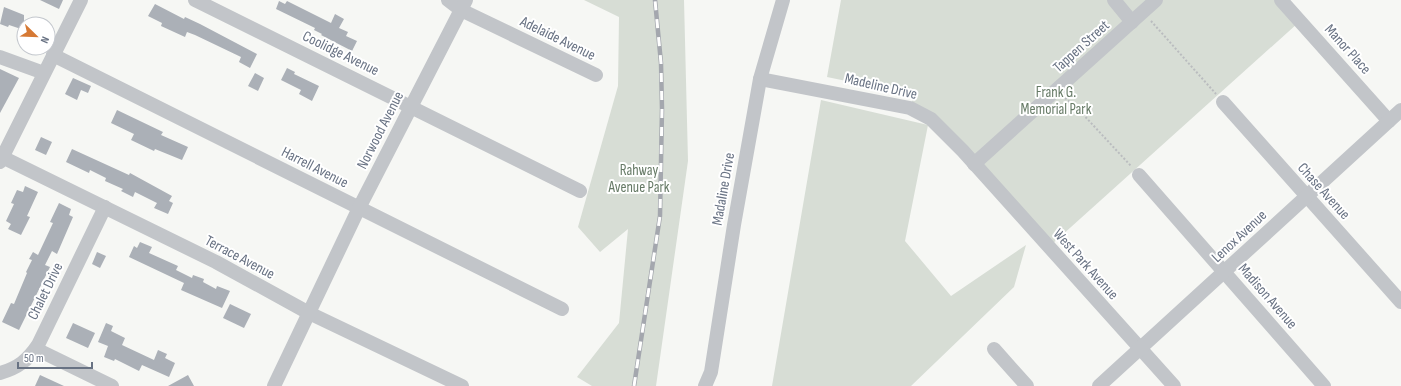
<svg xmlns="http://www.w3.org/2000/svg" width="1401" height="386" viewBox="0 0 1401 386" font-family="'Sofia Sans Condensed',sans-serif">
  <rect width="100%" height="100%" fill="#f6f7f4"/>
  <g fill="#d7ddd5">
    <polygon points="584,0 684,0 688,161 656,386 592,386 577,377 619,323 628,229 600,252 578,227 618,86 619,17"/>
    <polygon points="841,0 1274,0 1298,23 1051,245 910,108 914,95 827,77"/>
    <polygon points="821,100 928,125 905,241 951,296 1026,245 1014,287 911,386 772,386"/>
  </g>
  <g fill="#abb0b7">
    <polygon points="40,0 63,0 59,9"/>
    <polygon points="279,1 285,4 287,1 331,23 335,14 344,19 339,28 348,32 346,36 357,41 352,51 321,35 322,34 314,30 315,28 276,9"/>
    <polygon points="155,4 184,19 185,17 200,24 257,54 250,68 239,62 241,57 195,35 187,32 185,37 161,26 162,23 148,16"/>
    <polygon points="4,7 24,15 24,30 9,25 8,27 0,24"/>
    <polygon points="287,68 295,72 294,74 319,86 312,101 299,94 301,90 281,80"/>
    <polygon points="0,69 19,78 0,113"/>
    <polygon points="255,73 264,78 258,91 248,86"/>
    <polygon points="73,78 91,86 88,93 81,90 77,100 65,94"/>
    <polygon points="117,110 163,132 161,135 188,147 182,160 155,149 154,151 131,140 134,134 111,123"/>
    <polygon points="41,137 52,142 46,155 35,150"/>
    <polygon points="72,149 129,175 130,173 172,196 169,201 173,203 168,214 154,208 157,203 135,192 133,197 121,191 123,189 105,181 106,178 90,170 89,173 66,162"/>
    <polygon points="25,186 38,192 27,216 30,217 21,235 8,229 11,224 6,221 14,204 11,203 17,190 23,192"/>
    <polygon points="59,203 71,209 69,215 73,217 57,254 52,251 45,265 50,267 19,330 2,322 11,303 14,304 27,273 26,272 32,260 29,259 33,252 38,255 53,223 50,222"/>
    <polygon points="140,242 152,247 149,253 178,266 176,270 192,278 193,275 204,279 203,282 216,289 217,286 230,291 222,308 181,290 184,283 129,257 134,246 137,248"/>
    <polygon points="97,252 106,256 100,268 92,264"/>
    <polygon points="230,304 251,314 244,328 223,318"/>
    <polygon points="73,323 95,333 88,348 66,338"/>
    <polygon points="106,323 113,326 111,331 125,338 122,345 154,360 158,350 167,354 165,358 175,363 169,377 142,365 139,371 115,359 114,361 104,357 108,346 98,342"/>
    <polygon points="40,375 64,386 35,386"/>
    <polygon points="188,375 194,386 168,386"/>
  </g>
  <g fill="none" stroke-linecap="round" stroke-linejoin="round">
    <g stroke="#babcbf" stroke-width="2" stroke-dasharray="2 2" stroke-linecap="butt">
      <polyline points="1151,21 1216,94"/>
      <polyline points="1065,98 1079,110 1131,166"/>
    </g>
    <g stroke="#c2c5c9" stroke-width="14">
      <polyline points="195,0 580,191"/>
      <polyline points="448,0 461,10 596,75"/>
      <polyline points="1114,0 1132,22"/>
      <polyline points="1281,0 1389,121"/>
      <polyline points="53,55 562,309"/>
      <polyline points="0,57 44,73"/>
      <polyline points="760,79 910,108 931,119 963,151 1174,386"/>
      <polyline points="1223,102 1401,302"/>
      <polyline points="2,157 216,262 309,313 462,386"/>
      <polyline points="0,162 81,0"/>
      <polyline points="974,164 1156,0"/>
      <polyline points="1139,175 1324,386"/>
      <polyline points="36,349 112,386"/>
      <polyline points="994,349 1027,386"/>
      <path d="M0 373C18 368 28 360 38 345L105 207"/>
      <polyline points="274,386 359,208 466,0"/>
      <polyline points="705,386 711,372 734,225 760,79 783,0"/>
      <polyline points="1099,386 1401,110"/>
    </g>
    <g stroke="#a4a7ae" stroke-width="4.5">
      <polyline id="rail" points="634,386 660,216 662,109 661,63 655,0"/>
    </g>
    <use href="#rail" stroke="#fff" stroke-width="3" stroke-dasharray="9" stroke-linecap="butt"/>
  </g>
  <g text-anchor="middle" stroke-width="4" stroke-linejoin="round" paint-order="stroke">
    <g font-size="15" fill="#687283" stroke="#fff">
      <text transform="translate(558 38) rotate(26)" y="5">Adelaide Avenue</text>
      <text transform="translate(1081 46) rotate(-42)" y="5">Tappen Street</text>
      <text transform="translate(1348 49) rotate(48)" y="5">Manor Place</text>
      <text transform="translate(341 53) rotate(26)" y="5">Coolidge Avenue</text>
      <text transform="translate(881 86) rotate(13)" y="5">Madeline Drive</text>
      <text transform="translate(380 130) rotate(-63)" y="5">Norwood Avenue</text>
      <text transform="translate(315 167) rotate(27)" y="5">Harrell Avenue</text>
      <text transform="translate(723 189) rotate(-80)" y="5">Madaline Drive</text>
      <text transform="translate(1324 191) rotate(48)" y="5">Chase Avenue</text>
      <text transform="translate(1239 236) rotate(-43)" y="5">Lenox Avenue</text>
      <text transform="translate(240 257) rotate(28)" y="5">Terrace Avenue</text>
      <text transform="translate(1086 264) rotate(48)" y="5">West Park Avenue</text>
      <text transform="translate(45 291) rotate(-64)" y="5">Chalet Drive</text>
      <text transform="translate(1268 296) rotate(49)" y="5">Madison Avenue</text>
    </g>
    <g font-size="15" fill="#667a66" stroke="#fff">
      <text x="1056" y="97">Frank G.<tspan x="1056" dy="17">Memorial Park</tspan></text>
      <text x="639" y="175">Rahway<tspan x="639" dy="17">Avenue Park</tspan></text>
    </g>
  </g>
  <g transform="translate(36 36) rotate(113)"><circle r="19" fill="#ffffff" stroke="#c3c7cd"/>
  <path d="M0-3L7 15L0 10L-7 15Z" fill="#d67934"/>
  <text y="-6" font-size="11" font-weight="bold" text-anchor="middle" fill="#687283">N</text>
  </g>
  <path d="M18 362v6h74v-6" fill="none" stroke="#687283" stroke-width="2"/>
  <text x="24" y="362" font-size="12" fill="#687283" stroke="#ffffff" stroke-width="3" paint-order="stroke">50 m</text>
</svg>
